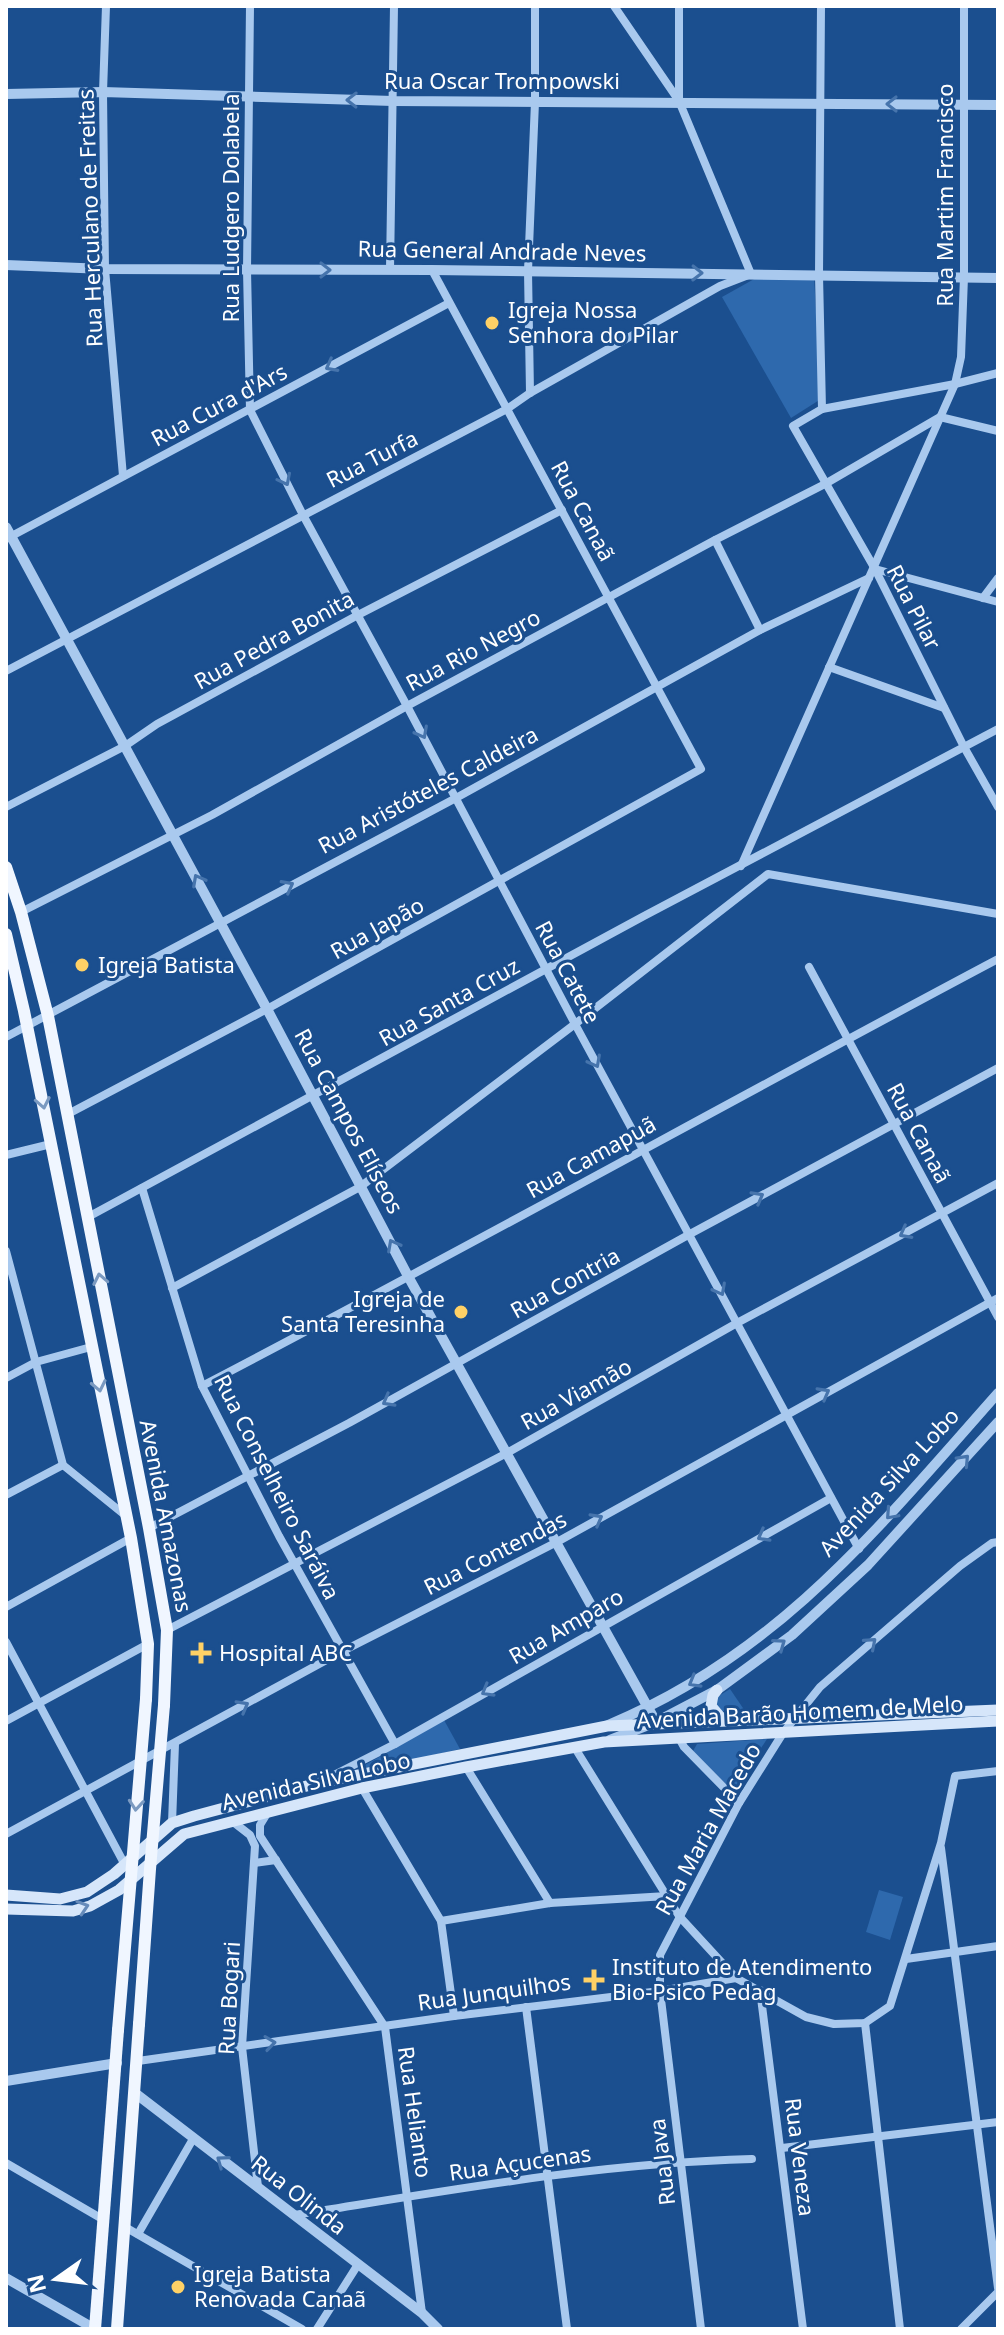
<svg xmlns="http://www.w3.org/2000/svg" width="1004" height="2335" viewBox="0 0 1004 2335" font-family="'Noto Sans',sans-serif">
  <rect width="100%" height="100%" fill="#1b4f8f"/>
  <g fill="#2e69ad">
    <polygon points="814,277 821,399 791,418 722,297 756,278"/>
    <polygon points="730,1689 745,1711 722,1711 715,1703 717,1697"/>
    <polygon points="444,1720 460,1749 360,1772 358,1769"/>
    <polygon points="767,1739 733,1791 693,1751 697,1744"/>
    <polygon points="879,1890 903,1897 890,1940 866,1932"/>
  </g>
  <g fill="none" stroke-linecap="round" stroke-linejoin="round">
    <g stroke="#a9c9ee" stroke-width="8">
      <polyline points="106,6 103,92 105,269 123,476"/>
      <polyline points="250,6 247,270 250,410 303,515 407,706 575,1024 859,1549"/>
      <polyline points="821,6 819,275 822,409 793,426 875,569 964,747 998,807"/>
      <polyline points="679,101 679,6"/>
      <polyline points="390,270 394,6"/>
      <polyline points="530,393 528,271 535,102 535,6"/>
      <polyline points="822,409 955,384 998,373"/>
      <polyline points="6,539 449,303"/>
      <polyline points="715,540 760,630"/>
      <polyline points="875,569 998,602"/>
      <polyline points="983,598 998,578"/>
      <polyline points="829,667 944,708"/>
      <polyline points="6,671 507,409 530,393 720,286 751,274 679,101 614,6"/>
      <polyline points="6,807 125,746 157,724 358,615 562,510"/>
      <polyline points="741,866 955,384 961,357 964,277 964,6"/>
      <polyline points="21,912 212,815 407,706 715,540 825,484 940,417 998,431"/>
      <polyline points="809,967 998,1317"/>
      <polyline points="6,1037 456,798 760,630 869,578"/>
      <polyline points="68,1114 267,1009 701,769 432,270"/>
      <polyline points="6,1155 51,1144"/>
      <polyline points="142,1188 202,1386 279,1536 395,1744"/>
      <polyline points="88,1217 644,916 998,729"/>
      <polyline points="6,1251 63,1465 126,1516"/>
      <polyline points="172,1288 360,1187 575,1024 768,874 998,914"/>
      <polyline points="6,1378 36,1362 91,1347"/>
      <path d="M202 1386C469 1247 732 1100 998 959"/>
      <polyline points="6,1495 63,1465"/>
      <polyline points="149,1528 349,1423 690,1234 998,1068"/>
      <polyline points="6,1607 131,1538"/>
      <polyline points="167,1630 505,1454 737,1323 998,1183"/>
      <polyline points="6,1642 125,1865"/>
      <polyline points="6,1721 148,1644"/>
      <polyline points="679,1738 684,1747 739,1803"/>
      <polyline points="575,1748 679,1916 736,1978"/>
      <polyline points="466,1767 550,1903"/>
      <polyline points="328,1778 395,1744 831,1498"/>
      <polyline points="362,1788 441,1921 454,2016"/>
      <polyline points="268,1812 260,1825 260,1836 385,2027 422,2313"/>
      <polyline points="232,1821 250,1835 255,1846 242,2047 258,2187"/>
      <polyline points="172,1823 175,1744"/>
      <polyline points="6,1834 343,1651 557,1542 998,1298"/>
      <polyline points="941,1848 998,2288"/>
      <polyline points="254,1863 276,1860"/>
      <polyline points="441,1921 550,1903 667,1896"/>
      <polyline points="906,1959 998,1946"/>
      <polyline points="760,1990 803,2329"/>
      <polyline points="526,2007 567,2329"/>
      <polyline points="865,2023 900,2329"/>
      <polyline points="138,2061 454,2016 660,1991 736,1978 806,2017 834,2024 865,2023 890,2006 941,1843 955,1776 998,1771"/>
      <polyline points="782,2148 998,2122"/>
      <polyline points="6,2163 104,2220"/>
      <path d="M295 2215C446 2191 598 2163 752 2159"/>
      <polyline points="125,2227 302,2329"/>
      <polyline points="138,2234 193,2139"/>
      <polyline points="317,2329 357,2266"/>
      <polyline points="701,2329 660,1991 660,1955 739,1803 783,1733 820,1687 960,1566 992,1543 998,1542"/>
      <polyline points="961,2329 998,2292"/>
    </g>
    <g stroke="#a9c9ee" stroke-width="10">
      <polyline points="6,94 103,92 393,101 998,105"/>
      <polyline points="6,265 105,269 432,270 998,278"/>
      <polyline points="6,527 267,1009 409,1278 656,1722"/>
      <path d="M608 1725C778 1655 880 1526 998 1393"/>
      <polyline points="610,1740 656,1722 717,1690 792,1635 868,1565 998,1422"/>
      <polyline points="6,2081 117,2063"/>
      <polyline points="135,2093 422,2313 438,2329"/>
      <polyline points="6,2278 95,2329"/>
    </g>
    <g stroke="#d6e6fa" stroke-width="11">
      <polyline points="717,1690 713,1695 711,1706 723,1720"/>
      <polyline points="6,1895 60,1899 87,1892 114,1874 172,1823 194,1816 318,1783 607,1726 998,1710"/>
      <polyline points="6,1909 73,1911 90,1906 119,1890 184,1834 362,1788 466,1767 604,1742 998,1721"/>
    </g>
    <g stroke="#f0f6ff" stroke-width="12">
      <polyline points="6,867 21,912 48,1016 149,1528 167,1630 164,1705"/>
      <polyline points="6,934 24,1011 131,1538 148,1644 146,1699"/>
      <polyline points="95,2329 118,2030"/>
      <polyline points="117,2329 139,2024"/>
    </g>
    <g stroke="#f0f6ff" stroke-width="12">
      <polyline points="139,2024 150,1869 164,1705"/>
      <polyline points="118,2030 146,1699"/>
    </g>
  </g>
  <defs><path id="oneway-chevron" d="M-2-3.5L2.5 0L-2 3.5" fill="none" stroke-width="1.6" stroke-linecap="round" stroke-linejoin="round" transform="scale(2)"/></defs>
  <g stroke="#4674ac">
    <use href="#oneway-chevron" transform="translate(352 100) rotate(-179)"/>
    <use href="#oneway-chevron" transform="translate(892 104) rotate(-180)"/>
    <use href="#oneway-chevron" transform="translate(325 270)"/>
    <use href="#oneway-chevron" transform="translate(697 273) rotate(1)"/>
    <use href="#oneway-chevron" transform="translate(331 366) rotate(152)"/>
    <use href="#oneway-chevron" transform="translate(285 480) rotate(63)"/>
    <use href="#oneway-chevron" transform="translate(422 733) rotate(62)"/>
    <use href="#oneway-chevron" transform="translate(198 880) rotate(-118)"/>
    <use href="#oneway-chevron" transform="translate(288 886) rotate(-28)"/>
    <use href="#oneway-chevron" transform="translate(595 1062) rotate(62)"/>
    <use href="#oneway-chevron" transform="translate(758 1197) rotate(-29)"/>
    <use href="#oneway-chevron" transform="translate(905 1233) rotate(152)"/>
    <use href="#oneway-chevron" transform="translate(393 1245) rotate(-118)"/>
    <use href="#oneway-chevron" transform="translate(720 1290) rotate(62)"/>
    <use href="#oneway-chevron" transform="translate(824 1393) rotate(-29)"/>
    <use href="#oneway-chevron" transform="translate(388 1401) rotate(151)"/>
    <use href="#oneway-chevron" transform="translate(964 1460) rotate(-47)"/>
    <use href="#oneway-chevron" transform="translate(891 1514) rotate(132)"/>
    <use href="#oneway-chevron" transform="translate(597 1519) rotate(-29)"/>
    <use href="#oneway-chevron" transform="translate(763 1536) rotate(151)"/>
    <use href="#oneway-chevron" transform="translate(871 1643) rotate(-41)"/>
    <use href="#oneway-chevron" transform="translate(780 1644) rotate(-36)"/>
    <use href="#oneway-chevron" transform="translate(694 1682) rotate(150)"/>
    <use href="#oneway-chevron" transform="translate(487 1691) rotate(150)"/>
    <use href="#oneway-chevron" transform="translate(243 1706) rotate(-29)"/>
    <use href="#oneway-chevron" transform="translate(270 2043) rotate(-8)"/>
    <use href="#oneway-chevron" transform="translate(222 2161) rotate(-144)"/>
  </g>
  <g stroke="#7b9ac1">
    <use href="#oneway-chevron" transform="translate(43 1103) rotate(79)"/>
    <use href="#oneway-chevron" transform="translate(100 1279) rotate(-101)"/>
    <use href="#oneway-chevron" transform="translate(99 1386) rotate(78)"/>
    <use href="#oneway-chevron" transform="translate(136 1805) rotate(95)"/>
  </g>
  <use stroke="#668bba" href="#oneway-chevron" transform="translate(83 1907) rotate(-18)"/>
  <g fill="#ffd166" stroke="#1b4f8f" stroke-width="3">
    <circle cx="492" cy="323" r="8"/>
    <circle cx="82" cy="965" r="8"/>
    <circle cx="461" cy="1312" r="8"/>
    <path d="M197 1641h8v8h8v8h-8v8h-8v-8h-8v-8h8z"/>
    <path d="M590 1968h8v8h8v8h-8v8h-8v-8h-8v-8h8z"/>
    <circle cx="178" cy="2287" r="8"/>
  </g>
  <g text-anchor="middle" stroke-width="6" stroke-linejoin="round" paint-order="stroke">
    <g font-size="22" fill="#fff" stroke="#1b4f8f">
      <text x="502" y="89">Rua Oscar Trompowski</text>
      <text transform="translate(945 195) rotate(-90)" y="8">Rua Martim Francisco</text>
      <text transform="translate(231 208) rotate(-90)" y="8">Rua Ludgero Dolabela</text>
      <text transform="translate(90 218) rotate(-92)" y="8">Rua Herculano de Freitas</text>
      <text transform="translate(502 251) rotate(1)" y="8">Rua General Andrade Neves</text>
      <text transform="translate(219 405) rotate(-28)" y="8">Rua Cura d'Ars</text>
      <text transform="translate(372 459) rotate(-27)" y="8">Rua Turfa</text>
      <text transform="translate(583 511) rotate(62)" y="8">Rua Canaã</text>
      <text transform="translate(914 607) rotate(63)" y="8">Rua Pilar</text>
      <text transform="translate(274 640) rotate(-29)" y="8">Rua Pedra Bonita</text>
      <text transform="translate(473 650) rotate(-28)" y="8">Rua Rio Negro</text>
      <text transform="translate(428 790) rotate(-28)" y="8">Rua Aristóteles Caldeira</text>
      <text transform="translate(377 928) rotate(-29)" y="8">Rua Japão</text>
      <text transform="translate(568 972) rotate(62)" y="8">Rua Catete</text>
      <text transform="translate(449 1002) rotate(-29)" y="8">Rua Santa Cruz</text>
      <text transform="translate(349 1121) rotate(62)" y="8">Rua Campos Elíseos</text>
      <text transform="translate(919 1133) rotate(62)" y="8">Rua Canaã</text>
      <text transform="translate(591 1157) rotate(-29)" y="8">Rua Camapuã</text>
      <text transform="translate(565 1283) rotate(-29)" y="8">Rua Contria</text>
      <text transform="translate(576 1394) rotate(-29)" y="8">Rua Viamão</text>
      <text transform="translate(889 1482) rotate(-47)" y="8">Avenida Silva Lobo</text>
      <text transform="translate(277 1487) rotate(63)" y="8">Rua Conselheiro Saráiva</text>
      <text transform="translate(166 1516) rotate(79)" y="8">Avenida Amazonas</text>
      <text transform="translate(495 1553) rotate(-27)" y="8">Rua Contendas</text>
      <text transform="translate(566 1626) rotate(-30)" y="8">Rua Amparo</text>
      <text transform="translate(800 1712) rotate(-3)" y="8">Avenida Barão Homem de Melo</text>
      <text transform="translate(316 1781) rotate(-13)" y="8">Avenida Silva Lobo</text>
      <text transform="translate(708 1829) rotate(-61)" y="8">Rua Maria Macedo</text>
      <text transform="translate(494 1992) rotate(-8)" y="8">Rua Junquilhos</text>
      <text transform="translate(229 1998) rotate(-87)" y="8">Rua Bogari</text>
      <text transform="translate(415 2112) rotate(82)" y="8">Rua Helianto</text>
      <text transform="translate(800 2157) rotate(83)" y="8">Rua Veneza</text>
      <text transform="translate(662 2162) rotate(-97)" y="8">Rua Java</text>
      <text transform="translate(520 2163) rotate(-8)" y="8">Rua Açucenas</text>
      <text transform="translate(299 2195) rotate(38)" y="8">Rua Olinda</text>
    </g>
    <g font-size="22" fill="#fff" stroke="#1b4f8f" text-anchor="start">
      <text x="508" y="318">Igreja Nossa<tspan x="508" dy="25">Senhora do Pilar</tspan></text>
      <text x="98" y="973">Igreja Batista</text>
      <text x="445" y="1307" text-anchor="end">Igreja de<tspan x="445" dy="25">Santa Teresinha</tspan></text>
      <text x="219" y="1661">Hospital ABC</text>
      <text x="612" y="1975">Instituto de Atendimento<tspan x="612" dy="25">Bio-Psico Pedag</tspan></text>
      <text x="194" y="2282">Igreja Batista<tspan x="194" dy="25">Renovada Canaã</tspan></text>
    </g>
  </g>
  <rect width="1004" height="2335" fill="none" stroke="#ffffff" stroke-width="16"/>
  <g transform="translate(56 2279) rotate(256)" stroke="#1b4f8f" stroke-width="6" paint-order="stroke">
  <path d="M0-6L14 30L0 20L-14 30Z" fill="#ffffff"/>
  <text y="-12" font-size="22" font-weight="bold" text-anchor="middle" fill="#ffffff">N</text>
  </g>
</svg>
